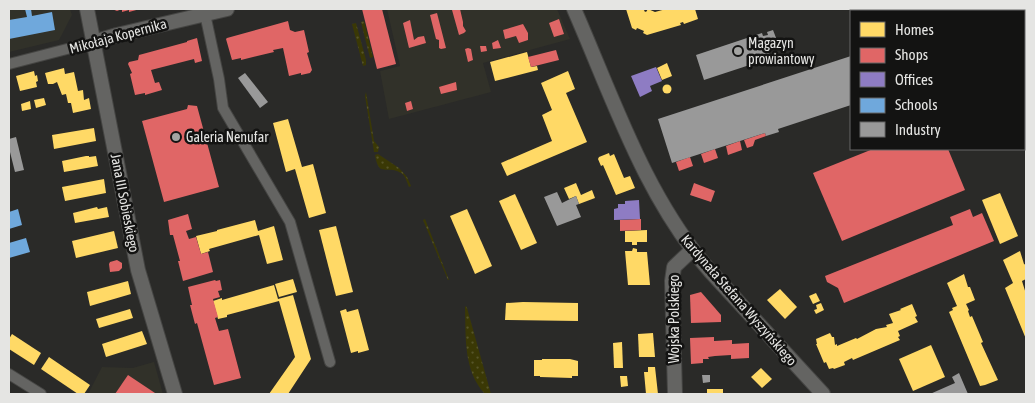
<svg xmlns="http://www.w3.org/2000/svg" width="1035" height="403" viewBox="0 0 1035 403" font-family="'Asap Condensed',sans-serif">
  <defs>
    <pattern id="grass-dots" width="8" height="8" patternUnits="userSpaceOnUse" patternTransform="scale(1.25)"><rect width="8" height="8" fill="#3a3805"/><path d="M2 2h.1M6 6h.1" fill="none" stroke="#565529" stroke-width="1.8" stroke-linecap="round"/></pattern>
  </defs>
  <rect width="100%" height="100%" fill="#2a2a28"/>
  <g fill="#313129">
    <polygon points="9,9 70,9 72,15 59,40 9,52"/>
    <polygon points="387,9 557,9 570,39 483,63 491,92 389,119 380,71 400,66"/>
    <polygon points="154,362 163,394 88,394 102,367 133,368"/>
  </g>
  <g fill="url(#grass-dots)">
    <polygon points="364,21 373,57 370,58 361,22"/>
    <polygon points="356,23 366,60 366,65 363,66 352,24"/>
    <polygon points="366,92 374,141 379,147 378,152 374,152 365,96"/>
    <path d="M378 154 399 168 407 177 411 186 409 187C407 182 405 175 401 173 387 164 379 179 375 155Z"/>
    <polygon points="425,219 449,280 448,280 423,220"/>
    <path d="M466 306 467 308 491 394H485C463 370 466 337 465 307Z"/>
  </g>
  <g fill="#ffd966">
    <polygon points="626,9 645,9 644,11 646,12 648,9 655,12 666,9 695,9 698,19 684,24 683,22 680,23 681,25 647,35 643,33 644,31 637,28 636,30 632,28"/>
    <polygon points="877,9 945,9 946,11 919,10 915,11 878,11"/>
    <polygon points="986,9 1007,9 1008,11 987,11"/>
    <polygon points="527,52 531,67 537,66 538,70 495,81 490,62"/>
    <polygon points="667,63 672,76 662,80 657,68"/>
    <polygon points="64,68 65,74 74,72 78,91 83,90 84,100 89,98 91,109 73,113 71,103 68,103 66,94 62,95 57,82 53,84 48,84 45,73"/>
    <polygon points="1026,68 1026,100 1024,101 1024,70"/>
    <polygon points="34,71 35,76 37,75 38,81 36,82 37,87 20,91 16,76"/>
    <polygon points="568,71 575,89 566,93 587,142 507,176 501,163 552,141 542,115 552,110 541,83"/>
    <circle cx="667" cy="89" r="4.5"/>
    <polygon points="44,98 46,105 36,108 34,100"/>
    <polygon points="30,101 31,109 22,111 21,104"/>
    <polygon points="288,119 302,167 313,164 326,213 309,218 295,169 286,172 273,123"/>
    <polygon points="94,128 96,141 54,149 52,135"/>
    <polygon points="609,153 610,156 614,154 624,178 630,176 635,188 616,195 603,165 601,166 598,159 599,157"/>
    <polygon points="86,156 89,156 89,157 96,156 98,166 64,172 62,161"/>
    <polygon points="104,179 106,193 65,201 62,187"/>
    <polygon points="576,183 581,195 592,190 595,198 579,204 576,196 569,199 564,188"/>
    <polygon points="1000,193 1018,236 1000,244 982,200"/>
    <polygon points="515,194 537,243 521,250 499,201"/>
    <polygon points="97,207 98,209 107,207 109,217 75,223 73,213"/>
    <polygon points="467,209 492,266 475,274 450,216"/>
    <polygon points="255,220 258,231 274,226 283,260 267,264 259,235 209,249 210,251 201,254 196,236 217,231 217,230"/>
    <polygon points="336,226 353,292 336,296 319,230"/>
    <polygon points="647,230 647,242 637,242 637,245 632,245 632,242 625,242 625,231"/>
    <polygon points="114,231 118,248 76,258 72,241"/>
    <polygon points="633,248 637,249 637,252 647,252 650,285 628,285 625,251 632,251"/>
    <polygon points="1020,251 1024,264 1026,265 1026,279 1022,281 1026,294 1026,339 1005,288 1013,283 1003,260"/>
    <polygon points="964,274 968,287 970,287 975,300 966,304 969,310 968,311 970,317 972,316 983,342 981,343 998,380 985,385 980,386 949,312 953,310 952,308 957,306 947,283"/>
    <polygon points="293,279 297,292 279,297 275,284"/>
    <polygon points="128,281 131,294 90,306 87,292"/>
    <polygon points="274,285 278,299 293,295 311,359 288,394 269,394 295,357 279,301 227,315 227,317 218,319 213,301 222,298 222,300"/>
    <polygon points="780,289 797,307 785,319 767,300"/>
    <polygon points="816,293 820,301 813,304 809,296"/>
    <polygon points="523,302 578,303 578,321 505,320 506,303"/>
    <polygon points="821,303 824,310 816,314 814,310 817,309 816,305"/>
    <polygon points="912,304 917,316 915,317 918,322 898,331 900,336 898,337 900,340 853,360 852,358 844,362 845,365 834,369 833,368 829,369 826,362 824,363 816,344 817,344 816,339 830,333 832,337 834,337 835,345 837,344 837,346 856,338 857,339 876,329 887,327 886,325 893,323 889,314 901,310 900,309"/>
    <polygon points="130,309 133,318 99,328 96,319"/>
    <polygon points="346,309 347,312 358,309 369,350 358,353 358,351 351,353 340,311"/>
    <polygon points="142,331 147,344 106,357 102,344"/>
    <polygon points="653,333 655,357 639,357 638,334"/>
    <polygon points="12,334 41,353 34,365 9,349 9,339"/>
    <polygon points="622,342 623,368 614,368 613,343"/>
    <polygon points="931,345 945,377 913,391 899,359"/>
    <polygon points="49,357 90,385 84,394 78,394 41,369"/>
    <polygon points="542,359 570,359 578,361 578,376 572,376 572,378 540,377 540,376 534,376 534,360 542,360"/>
    <polygon points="648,367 655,367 658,394 646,394 644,372 648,372"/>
    <polygon points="761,368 772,379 762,388 751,377"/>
    <polygon points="620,376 627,376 628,386 621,387"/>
    <rect x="707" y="389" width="16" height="5"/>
  </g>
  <g fill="#e06666">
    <polygon points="112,9 140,9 129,12 129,10 122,12 122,9 117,11"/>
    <polygon points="362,9 382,9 396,64 377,69"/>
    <polygon points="460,9 463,22 463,26 466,31 464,33 459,35 452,10"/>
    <polygon points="437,13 446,48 441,49 439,48 439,40 436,39 430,15"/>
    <polygon points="559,19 564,34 554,37 549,23"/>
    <polygon points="410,20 414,40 418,37 424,36 426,43 409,48 403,23"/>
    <polygon points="288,21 290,30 295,32 304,30 309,52 307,53 312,70 310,73 301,75 301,73 289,76 283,48 273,50 274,52 241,60 241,58 232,60 226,39 227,38"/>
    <polygon points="523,24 528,33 528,40 519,43 516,36 505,39 503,30"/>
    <polygon points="197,38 202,61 195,63 194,59 151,70 155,83 159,82 162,90 145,95 145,93 135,95 130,74 132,73 128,64 129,62 138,60 139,55 187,42 187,41"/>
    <polygon points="498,40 501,48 493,49 492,43"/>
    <polygon points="480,46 486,46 487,51 481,52"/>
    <polygon points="468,48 471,49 473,60 468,62 465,49"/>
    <polygon points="556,50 559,60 531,67 528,57"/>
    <polygon points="456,82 457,90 441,94 439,87"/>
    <polygon points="411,101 413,109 407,111 405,103"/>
    <polygon points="188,105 197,106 219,187 164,202 142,121 187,109"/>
    <polygon points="765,133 766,136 755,140 753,146 747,148 744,140"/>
    <polygon points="740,141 742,150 728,155 726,146"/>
    <polygon points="715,149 718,158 704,163 701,154"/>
    <polygon points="873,149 948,149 965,190 842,241 813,173"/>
    <polygon points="690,157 693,166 679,171 676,162"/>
    <polygon points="694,183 715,191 711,202 690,195"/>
    <polygon points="970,209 973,217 982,213 994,241 844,303 838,288 827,282 825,276 953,225 950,217"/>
    <polygon points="188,214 192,229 186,231 189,239 196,237 201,254 208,252 213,272 183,281 178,261 180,261 173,235 170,235 168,220"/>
    <polygon points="641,219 641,230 620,231 620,220"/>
    <polygon points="117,260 122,263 122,268 119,271 110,272 109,264 110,262"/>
    <polygon points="215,280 216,281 220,280 222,290 218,291 220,297 213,299 218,317 215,318 219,331 228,329 241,378 214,385 197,323 195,324 190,305 192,305 188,287"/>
    <polygon points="701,292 721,315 721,322 691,323 690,295"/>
    <polygon points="714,337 714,341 732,340 732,344 749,343 749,358 731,359 731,355 715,356 708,357 709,359 703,359 703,363 691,364 690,338"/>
    <polygon points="128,375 155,393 154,394 115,394"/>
  </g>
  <g fill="#8e7cc3">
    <polygon points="656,67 662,81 650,86 652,91 640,97 631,76"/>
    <polygon points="639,200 640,219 614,220 614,209 618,208 618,204 625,204 625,201"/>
  </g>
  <g fill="#6fa8dc">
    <polygon points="25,9 31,9 32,16 52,12 55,30 9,39 9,20 27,17"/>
    <polygon points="18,209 22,225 9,229 9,212"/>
    <polygon points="26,238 30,252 9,258 9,243"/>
  </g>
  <g fill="#999">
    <polygon points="773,30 778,43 767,47 771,58 704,80 696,55 762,33 763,36 768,35 767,32"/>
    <polygon points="851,56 851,105 778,129 779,132 766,136 765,133 672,163 658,119"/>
    <polygon points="245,73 268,102 260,108 238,78"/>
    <polygon points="16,137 24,170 15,172 9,148 9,139"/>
    <polygon points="557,192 562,203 576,196 579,204 576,205 581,217 557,226 544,197"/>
    <polygon points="959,373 968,394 930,394 955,383 952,377"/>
    <polygon points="702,375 710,375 710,382 703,383"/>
  </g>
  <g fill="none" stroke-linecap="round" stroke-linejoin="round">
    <g stroke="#454543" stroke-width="12">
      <g id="street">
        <polyline points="205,14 219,79 223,108 290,222 330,362"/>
        <polyline points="9,64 94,42"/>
        <polyline points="9,374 41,394"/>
      </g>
    </g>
    <g stroke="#454543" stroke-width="16">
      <g id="secondary">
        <polyline points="87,9 138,270 175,394"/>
        <path d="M574 9C613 98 645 197 710 271L823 394"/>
        <polyline points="94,42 117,35 227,9"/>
        <polyline points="675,394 672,281 674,267 692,250"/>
      </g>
    </g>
    <use href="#street" stroke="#646462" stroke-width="10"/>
    <use href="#secondary" stroke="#646462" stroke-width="14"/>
  </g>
  <g fill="#a4a4a2" stroke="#131312" stroke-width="2">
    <circle cx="738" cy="51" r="5"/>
    <circle cx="176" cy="137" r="5"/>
  </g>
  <g text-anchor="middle" stroke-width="5" stroke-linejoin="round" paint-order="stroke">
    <g font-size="14" fill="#e5e5e3" stroke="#131312">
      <text transform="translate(118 36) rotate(-15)" y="5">Mikołaja Kopernika</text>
      <text transform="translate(125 203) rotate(79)" y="5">Jana III Sobieskiego</text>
      <text transform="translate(739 300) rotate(49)" y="5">Kardynała Stefana Wyszyńskiego</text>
      <text transform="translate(674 319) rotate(-90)" y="5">Wojska Polskiego</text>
    </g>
    <g font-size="14" fill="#e5e5e3" stroke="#131312" text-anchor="start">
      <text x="748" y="48">Magazyn<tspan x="748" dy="16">prowiantowy</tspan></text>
      <text x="186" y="142">Galeria Nenufar</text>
    </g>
  </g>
  <rect width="1035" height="403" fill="none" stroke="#e5e5e3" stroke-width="20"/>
  <rect x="850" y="10" width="175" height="140" fill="#131312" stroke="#676766"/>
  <rect x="860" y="22" width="25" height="15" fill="#ffd966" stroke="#676766"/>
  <text x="895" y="35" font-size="15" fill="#e5e5e3">Homes</text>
  <rect x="860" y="48" width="25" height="15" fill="#e06666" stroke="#676766"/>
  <text x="895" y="60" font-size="15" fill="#e5e5e3">Shops</text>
  <rect x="860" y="72" width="25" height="15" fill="#8e7cc3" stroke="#676766"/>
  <text x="895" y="85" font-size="15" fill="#e5e5e3">Offices</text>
  <rect x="860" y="98" width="25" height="15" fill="#6fa8dc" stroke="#676766"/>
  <text x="895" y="110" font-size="15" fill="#e5e5e3">Schools</text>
  <rect x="860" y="122" width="25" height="15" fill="#999999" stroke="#676766"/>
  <text x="895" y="135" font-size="15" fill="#e5e5e3">Industry</text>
</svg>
